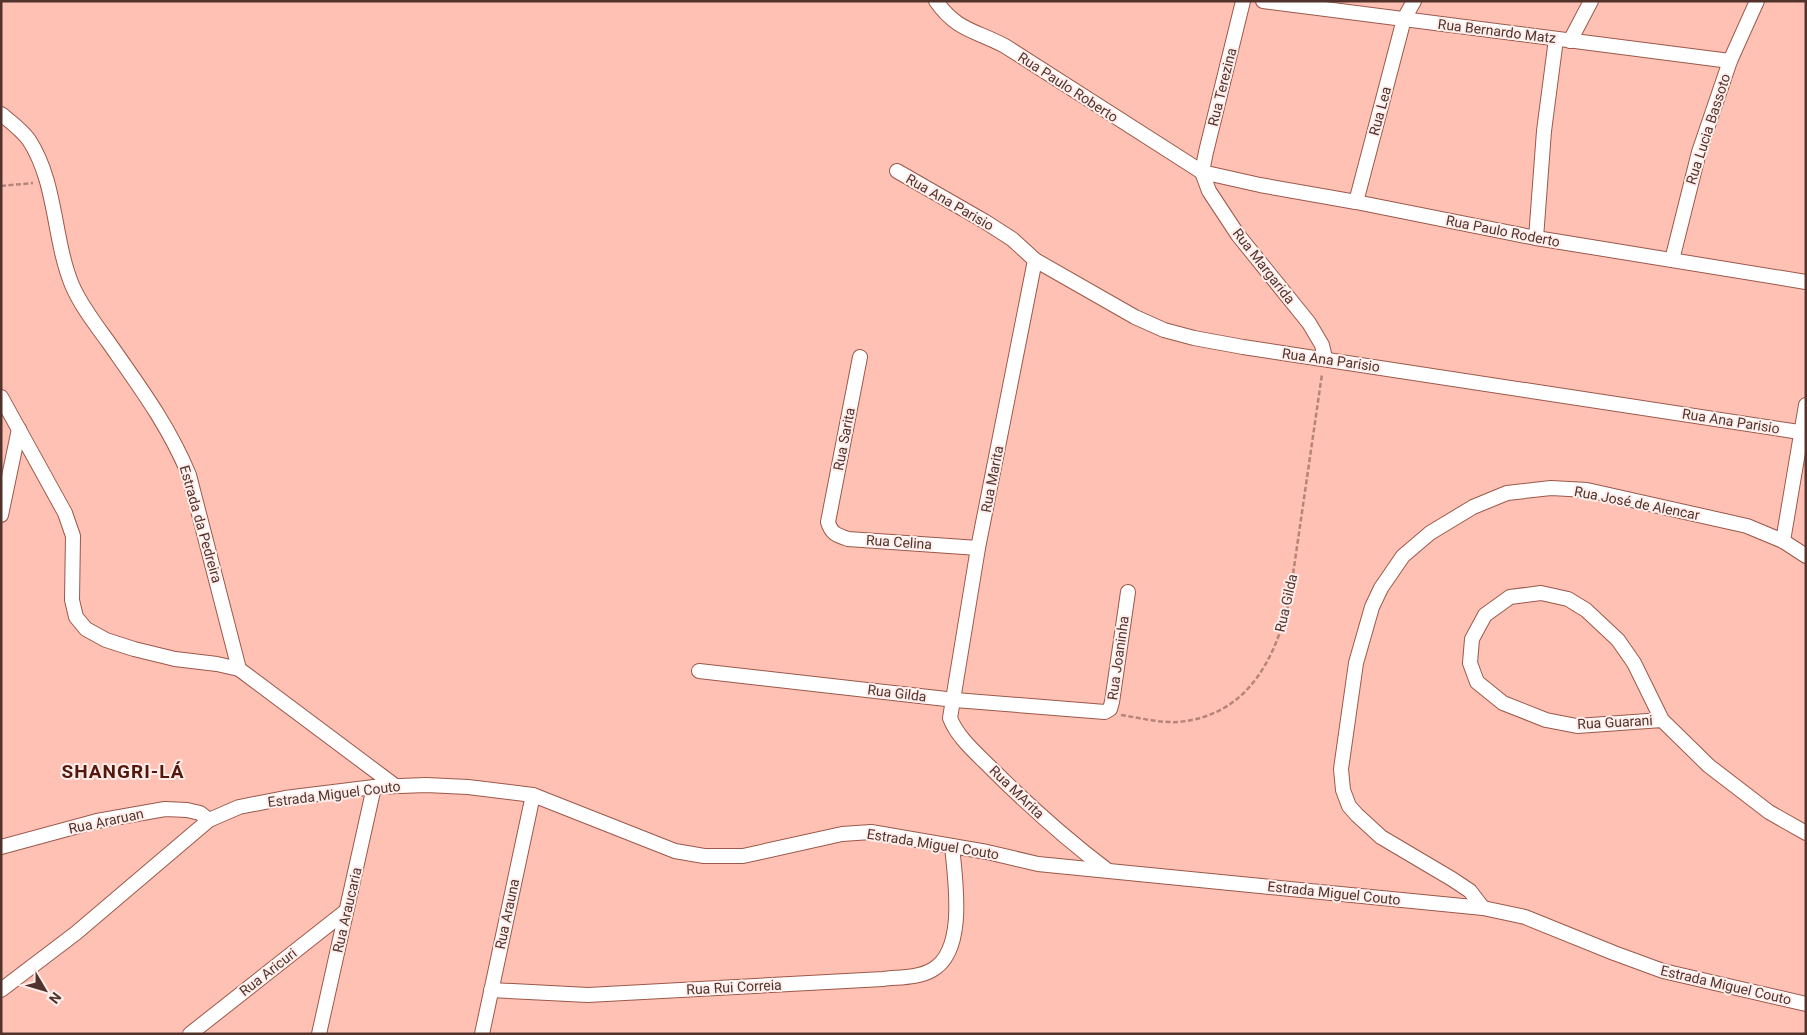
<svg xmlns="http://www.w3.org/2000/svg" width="1807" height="1035" viewBox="0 0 1807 1035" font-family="Roboto,sans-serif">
  <rect width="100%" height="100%" fill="#ffc1b3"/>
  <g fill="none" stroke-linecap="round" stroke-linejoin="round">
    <g stroke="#9c584a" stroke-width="16">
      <g id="minor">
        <path d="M936 1C957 31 975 30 1005 46L1202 172 1260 185 1356 202 1536 238 1806 282"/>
        <polyline points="1243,1 1206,152 1202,172 1209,191 1238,235 1309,323 1322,345 1325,358"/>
        <polyline points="1263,1 1730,61"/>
        <polyline points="1570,41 1591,1"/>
        <path d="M1 114C11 122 22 130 29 140 57 183 53 239 72 285 81 306 96 325 109 343 139 386 169 426 189 475L239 669 394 785"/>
        <polyline points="897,171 984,221 1012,239 1035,260 1135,317 1164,330 1194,338 1243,347 1806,433"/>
        <polyline points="1356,202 1404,19 1414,1"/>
        <polyline points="1536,238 1544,131 1556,39"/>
        <path d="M1035 260 978 548 950 718C957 737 977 754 991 768 1028 805 1066 839 1107 870"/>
        <polyline points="1672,260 1699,152 1730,61 1757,1"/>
        <path d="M860 357 828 522C831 533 836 535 848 539L978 548"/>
        <polyline points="1,397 65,513 73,536 72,600 76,617 86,629 106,640 134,649 175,659 217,664 239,669"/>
        <polyline points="1,515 19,429"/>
        <polyline points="1783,541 1806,405"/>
        <polyline points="699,671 955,700 1105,712 1110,709 1112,702 1128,592"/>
        <polyline points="1662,720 1577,726 1546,720 1503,703 1477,682 1470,663 1472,639 1485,615 1510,597 1541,593 1568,599 1586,610 1618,640 1634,663 1662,720 1709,766 1769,812 1806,833"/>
        <polyline points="1,847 97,821 165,809 187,810 200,813 209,820"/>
        <polyline points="1483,908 1470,891 1452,879 1381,837 1357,815 1349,806 1343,790 1341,769 1356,663 1372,607 1381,588 1403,556 1430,533 1473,507 1507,493 1551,488 1587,490 1747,526 1783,541 1806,556"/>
        <polyline points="1,990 76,933 209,820 239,807 285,798 374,787 426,785 468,787 533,795 675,851 704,856 743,856 842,834 871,832 987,852 1038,864 1483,908 1525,917 1614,953 1663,971 1806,1004"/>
        <path d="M491 990 588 995 883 979C898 977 918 978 932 970 967 951 955 879 952 846"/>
        <polyline points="190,1034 346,911"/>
        <polyline points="319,1034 374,787"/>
        <polyline points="482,1034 533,795"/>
      </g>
    </g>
    <g stroke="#b6857a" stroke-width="2.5" stroke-dasharray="5 2.5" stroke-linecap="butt">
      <polyline points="1,186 33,183"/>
      <path d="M1121 715C1140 718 1160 723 1178 722 1246 716 1274 662 1289 602L1322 374"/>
    </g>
    <use href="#minor" stroke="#fff" stroke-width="14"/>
  </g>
  <g text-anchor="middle" stroke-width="4" stroke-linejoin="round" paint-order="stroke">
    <g font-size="14" fill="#51332c" stroke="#ffeeeb">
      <text transform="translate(1497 31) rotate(7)" y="5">Rua Bernardo Matz</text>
      <text transform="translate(1068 87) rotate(33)" y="5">Rua Paulo Roberto</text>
      <text transform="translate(1222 87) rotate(-76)" y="5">Rua Terezina</text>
      <text transform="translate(1380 111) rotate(-75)" y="5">Rua Lea</text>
      <text transform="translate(1708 129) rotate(-72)" y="5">Rua Lucia Bassoto</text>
      <text transform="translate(950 202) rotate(30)" y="5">Rua Ana Parisio</text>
      <text transform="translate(1503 231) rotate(11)" y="5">Rua Paulo Roderto</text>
      <text transform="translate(1264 266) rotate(52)" y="5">Rua Margarida</text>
      <text transform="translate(1331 360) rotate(8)" y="5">Rua Ana Parisio</text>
      <text transform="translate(1731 421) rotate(9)" y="5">Rua Ana Parisio</text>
      <text transform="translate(844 439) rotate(-79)" y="5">Rua Sarita</text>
      <text transform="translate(992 479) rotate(-79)" y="5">Rua Marita</text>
      <text transform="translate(1637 503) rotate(11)" y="5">Rua José de Alencar</text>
      <text transform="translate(201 524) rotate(74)" y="5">Estrada da Pedreira</text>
      <text transform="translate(899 542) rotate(4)" y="5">Rua Celina</text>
      <text transform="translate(1286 603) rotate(-77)" y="5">Rua Gilda</text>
      <text transform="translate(1118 658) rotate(-82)" y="5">Rua Joaninha</text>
      <text transform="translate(897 693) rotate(7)" y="5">Rua Gilda</text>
      <text transform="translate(1615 722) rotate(-3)" y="5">Rua Guarani</text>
      <text transform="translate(1017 792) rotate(44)" y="5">Rua MArita</text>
      <text transform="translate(334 794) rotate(-7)" y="5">Estrada Miguel Couto</text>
      <text transform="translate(106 821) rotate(-12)" y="5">Rua Araruan</text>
      <text transform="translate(933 844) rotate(9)" y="5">Estrada Miguel Couto</text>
      <text transform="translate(1334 893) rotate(6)" y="5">Estrada Miguel Couto</text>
      <text transform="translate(347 910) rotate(-77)" y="5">Rua Araucaria</text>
      <text transform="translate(507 914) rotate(-78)" y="5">Rua Arauna</text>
      <text transform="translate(268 972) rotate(-38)" y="5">Rua Aricuri</text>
      <text transform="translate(1726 985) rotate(13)" y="5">Estrada Miguel Couto</text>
      <text transform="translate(734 987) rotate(-3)" y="5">Rua Rui Correia</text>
    </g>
    <g font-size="19" font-weight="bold" letter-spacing="1" fill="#54170c" stroke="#ffeeeb">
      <text x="123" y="778">SHANGRI-LÁ</text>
    </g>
  </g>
  <rect width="1807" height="1035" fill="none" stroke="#51332c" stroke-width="5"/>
  <g transform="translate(45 990) rotate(128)" stroke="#ffeeeb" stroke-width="4" paint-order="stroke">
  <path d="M0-4L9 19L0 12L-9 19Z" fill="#51332c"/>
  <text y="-8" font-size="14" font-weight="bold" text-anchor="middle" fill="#51332c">N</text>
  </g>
</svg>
